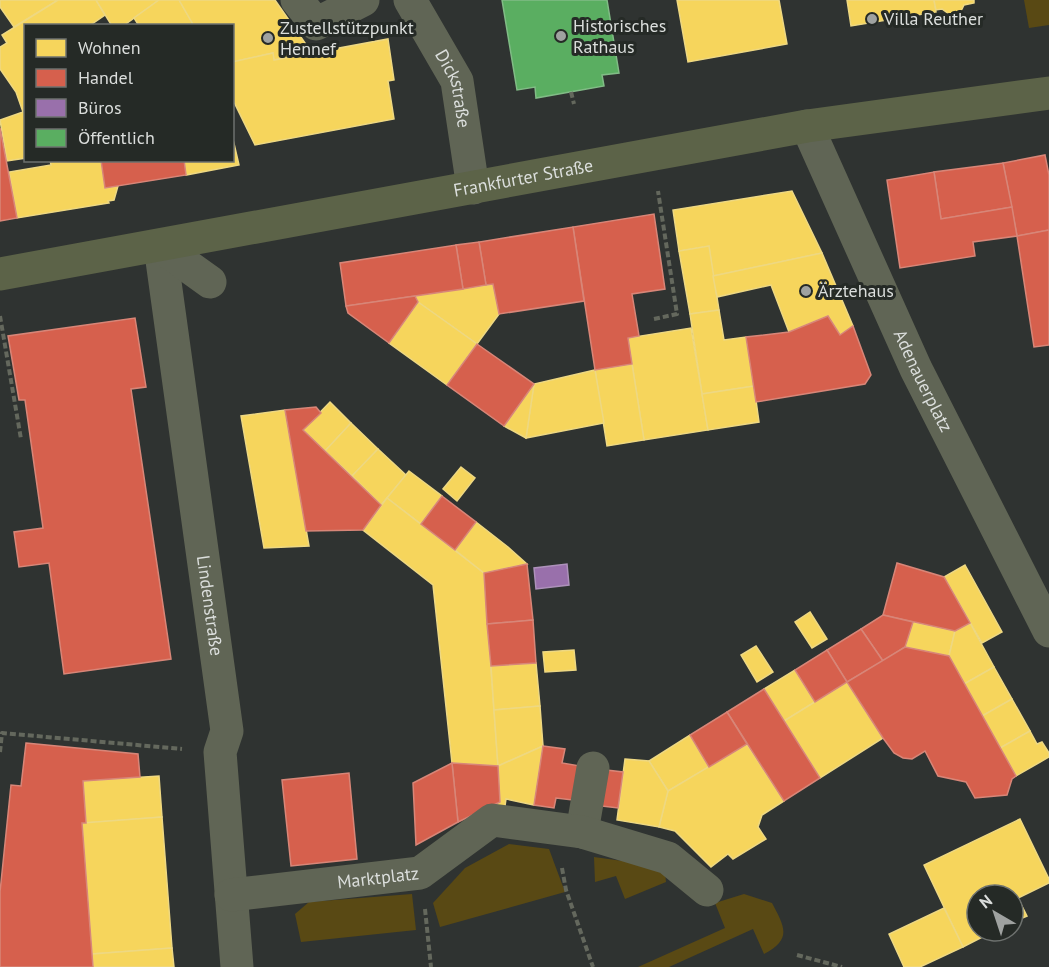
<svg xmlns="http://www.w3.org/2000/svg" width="1049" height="967" viewBox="0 0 1049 967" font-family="'PT Sans',sans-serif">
  <rect width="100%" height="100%" fill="#2f3331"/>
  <g fill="#594914">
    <polygon points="1024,0 1049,0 1049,25 1029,28"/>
    <polygon points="509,844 549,849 565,892 440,927 433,903 465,868"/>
    <polygon points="594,857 659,866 665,872 666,882 625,899 616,876 595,882"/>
    <polygon points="412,894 416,930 301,942 295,914 309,902"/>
    <path d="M744 894 772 903C784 926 793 939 764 954L753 929 669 967H638L725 928 715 903Z"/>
  </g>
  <g fill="#f6d55c" stroke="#eed882" stroke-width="1.5">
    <polygon points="0,0 58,0 14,27 0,7"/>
    <polygon points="58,0 96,0 105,15 89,26 26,26 26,158 7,161 0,120 23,112 16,92 0,69 0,47 7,43 2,35"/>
    <polygon points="96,0 159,0 123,26 112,26"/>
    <polygon points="159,0 179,0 194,26 139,26 134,18"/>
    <polygon points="179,0 275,0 312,53 274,60 273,53 232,62 232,26 194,26"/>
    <polygon points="677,0 779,0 787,44 688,62"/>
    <polygon points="847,0 934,0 936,12 851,26"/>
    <polygon points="934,0 974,0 974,3 964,5 960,13 949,14 942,9 936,10"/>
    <polygon points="388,39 394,80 388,81 394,119 255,145 232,98 232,62 273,53 274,60"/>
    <polygon points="232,135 239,165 186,175 184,160 232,160"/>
    <polygon points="50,160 101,160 105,188 118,186 114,200 108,201 109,203 17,218 9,172 51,165"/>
    <polygon points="792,191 822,253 713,276 709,246 679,251 673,210"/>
    <polygon points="709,246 719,310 690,314 679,251"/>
    <polygon points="822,253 853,326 840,335 828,316 789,332 771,285 717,297 713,276"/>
    <polygon points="493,284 499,314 477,344 418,302 415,296"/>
    <polygon points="418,302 477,344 447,385 389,343"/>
    <polygon points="719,310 724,340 746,337 754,386 702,394 690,314"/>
    <polygon points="691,328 708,430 644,440 628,338"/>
    <polygon points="632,364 644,440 607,446 595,370"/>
    <polygon points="595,370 604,423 526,438 534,384"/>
    <polygon points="534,384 526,438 504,426"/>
    <polygon points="754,386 759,422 708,430 702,394"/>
    <polygon points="330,402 351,423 325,451 303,430"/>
    <polygon points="285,410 309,546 264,548 241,416"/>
    <polygon points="351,423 378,449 352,476 325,451"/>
    <polygon points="378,449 406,475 381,505 352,476"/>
    <polygon points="461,467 475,478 457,501 443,489"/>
    <polygon points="409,471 442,496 421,524 387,498"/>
    <polygon points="387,498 484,573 498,766 452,763 433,585 363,530"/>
    <polygon points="476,522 508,547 527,564 484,573 455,550"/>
    <polygon points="965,565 1002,632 982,643 944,577"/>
    <polygon points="810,612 827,639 812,648 795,622"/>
    <polygon points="913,622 955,631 949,656 905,647"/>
    <polygon points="970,623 994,667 964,684 949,656 955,631"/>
    <polygon points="756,646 773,672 757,682 741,655"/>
    <polygon points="574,650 576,670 545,672 543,652"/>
    <polygon points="536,663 540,706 494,710 491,666"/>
    <polygon points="994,667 1012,699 982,716 964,684"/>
    <polygon points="795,670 815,702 784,721 764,689"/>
    <polygon points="847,682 883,738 820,778 784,721"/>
    <polygon points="1012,699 1030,731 1000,748 982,716"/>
    <polygon points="540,706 543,746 498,766 494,710"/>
    <polygon points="1030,731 1037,744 1042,742 1049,753 1049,757 1016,776 1000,748"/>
    <polygon points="690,735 709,767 668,791 649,761"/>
    <polygon points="747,744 784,801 762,815 758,827 766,839 733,859 728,854 711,867 675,831 659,827 668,791"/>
    <polygon points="543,746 534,805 506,799 504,813 488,808 500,802 498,766"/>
    <polygon points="625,759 649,761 668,791 659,827 617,820"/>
    <polygon points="159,776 162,817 86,823 83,781"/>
    <polygon points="162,817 172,948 92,954 82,823"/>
    <polygon points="1020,819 1049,879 1049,883 1018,898 1027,916 1013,922 1013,895 977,895 977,931 994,931 963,947 924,865"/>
    <polygon points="944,908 963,947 920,967 904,967 889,934"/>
    <polygon points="172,948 174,967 93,967 92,954"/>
  </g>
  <g fill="#d6604d" stroke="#d88678" stroke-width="1.5">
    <polygon points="0,128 17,218 0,221"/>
    <polygon points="1045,155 1049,175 1049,230 1017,236 1003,163"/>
    <polygon points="101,160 184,160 186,175 105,188"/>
    <polygon points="1003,163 1012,207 941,219 934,172"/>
    <polygon points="934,172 941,219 1012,207 1017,236 973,242 975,256 900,268 887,180"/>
    <polygon points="654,214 665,289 632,294 639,336 628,338 632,364 595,370 573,227"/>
    <polygon points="573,227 584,301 499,314 493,284 486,285 479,242"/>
    <polygon points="1049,230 1049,345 1034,347 1017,236"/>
    <polygon points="479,242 486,285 463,289 456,245"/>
    <polygon points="456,245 463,289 346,306 340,263"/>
    <polygon points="415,296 418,302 389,343 348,313 346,306"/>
    <polygon points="828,316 840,335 853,326 871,375 865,384 756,402 746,337 789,332"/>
    <polygon points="135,318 146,387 131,389 171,659 64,674 49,563 19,567 14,532 43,528 25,400 19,400 8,336"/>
    <polygon points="477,344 534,384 504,426 447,385"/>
    <polygon points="316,407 321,413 303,430 381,505 363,530 306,531 285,410"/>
    <polygon points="442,496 476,522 455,550 421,524"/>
    <polygon points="897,563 944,577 970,623 955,631 883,615"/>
    <polygon points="527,564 533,620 487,624 484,573"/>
    <polygon points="883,615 913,622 905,647 883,661 861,629"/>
    <polygon points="533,620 536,663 491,666 487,624"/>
    <polygon points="861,629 883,661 847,682 827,650"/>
    <polygon points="905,647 949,656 1016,776 1012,779 1007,795 975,798 966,782 938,776 925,751 912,759 903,758 894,753 883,738 847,682"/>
    <polygon points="827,650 847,682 815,702 795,670"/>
    <polygon points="764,689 820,778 784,801 727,712"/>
    <polygon points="727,712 747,744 709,767 690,735"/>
    <polygon points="26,743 138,754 140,777 83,781 86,823 82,823 93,967 0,967 0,892 11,785 21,786"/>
    <polygon points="543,746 565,749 562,763 586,767 581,801 556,798 554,808 534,805"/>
    <polygon points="452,763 498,766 500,802 458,822"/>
    <polygon points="452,763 458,822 416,845 413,783"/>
    <polygon points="598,769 623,772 618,808 594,805"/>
    <polygon points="349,773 357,859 291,866 282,780"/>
  </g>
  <polygon fill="#9970ab" stroke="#ad91ba" stroke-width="1.5" points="567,564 569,585 536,589 534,568"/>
  <polygon fill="#5aae61" stroke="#81bc86" stroke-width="1.5" points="502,0 607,0 619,73 602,75 604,86 536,98 535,87 517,90"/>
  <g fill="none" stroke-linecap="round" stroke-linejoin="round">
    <g stroke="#64685d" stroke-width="4" stroke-dasharray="6 3" stroke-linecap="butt">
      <polyline points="571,92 574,104"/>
      <polyline points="0,316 21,439"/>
      <polyline points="654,319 677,314 658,191"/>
      <polyline points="0,752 2,733 182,749"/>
      <polyline points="562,868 566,890 593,967"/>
      <polyline points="425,909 431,967"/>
      <polyline points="797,955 842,967"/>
    </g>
    <g stroke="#606555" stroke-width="33">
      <polyline points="297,0 316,24 363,0"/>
      <path id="s1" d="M410 0 457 81 473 188"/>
      <path id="s2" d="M807 126 916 369 1049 631"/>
      <path id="s3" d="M160 246 227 731 220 752 237 967"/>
      <polyline points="160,246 210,282"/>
      <polyline points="582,832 593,768"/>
      <path id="s4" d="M231 895 420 873 492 820 582 832 668 858 707 890"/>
    </g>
    <path stroke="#5c6348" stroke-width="33" id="s5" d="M0 274 807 126 1049 93"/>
  </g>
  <g fill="#9fa2a0" stroke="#252a26" stroke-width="2">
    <circle cx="872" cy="19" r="6"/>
    <circle cx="561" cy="36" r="6"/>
    <circle cx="268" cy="38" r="6"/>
    <circle cx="806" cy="291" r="6"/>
  </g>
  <g text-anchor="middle" stroke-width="6" stroke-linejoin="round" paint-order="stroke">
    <g font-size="18" fill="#dbdedc" stroke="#252a26" text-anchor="start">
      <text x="884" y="25">Villa Reuther</text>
      <text x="573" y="32">Historisches<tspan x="573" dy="21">Rathaus</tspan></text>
      <text x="280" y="34">Zustellstützpunkt<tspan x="280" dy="21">Hennef</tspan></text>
      <text x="818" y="297">Ärztehaus</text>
    </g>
    <g font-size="18" fill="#dbdedc" stroke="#252a26">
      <text dy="6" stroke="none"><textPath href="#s1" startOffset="100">Dickstraße</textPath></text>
      <text dy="6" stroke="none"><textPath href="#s5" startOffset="532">Frankfurter Straße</textPath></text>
      <text dy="6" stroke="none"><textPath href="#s2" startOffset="280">Adenauerplatz</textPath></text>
      <text dy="6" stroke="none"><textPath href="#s3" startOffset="363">Lindenstraße</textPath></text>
      <text dy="6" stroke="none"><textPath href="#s4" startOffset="148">Marktplatz</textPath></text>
    </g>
  </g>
  <rect x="24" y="24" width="210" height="138" fill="#252a26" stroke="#6e726f" stroke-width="1.5"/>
  <rect x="36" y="39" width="30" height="18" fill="#f6d55c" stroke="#6e726f" stroke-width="1.5"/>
  <text x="78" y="54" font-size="18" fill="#dbdedc">Wohnen</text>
  <rect x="36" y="69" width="30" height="18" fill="#d6604d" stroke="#6e726f" stroke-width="1.5"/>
  <text x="78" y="84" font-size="18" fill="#dbdedc">Handel</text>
  <rect x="36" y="99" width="30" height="18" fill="#9970ab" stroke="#6e726f" stroke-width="1.5"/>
  <text x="78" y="114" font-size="18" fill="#dbdedc">Büros</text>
  <rect x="36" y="129" width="30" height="18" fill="#5aae61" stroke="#6e726f" stroke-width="1.5"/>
  <text x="78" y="144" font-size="18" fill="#dbdedc">Öffentlich</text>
  <g transform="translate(995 913) rotate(321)"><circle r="28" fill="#252a26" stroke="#6e726f" stroke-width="1.5"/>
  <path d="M0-4.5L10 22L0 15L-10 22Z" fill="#9fa2a0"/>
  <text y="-9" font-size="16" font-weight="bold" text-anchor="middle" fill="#dbdedc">N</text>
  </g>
</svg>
